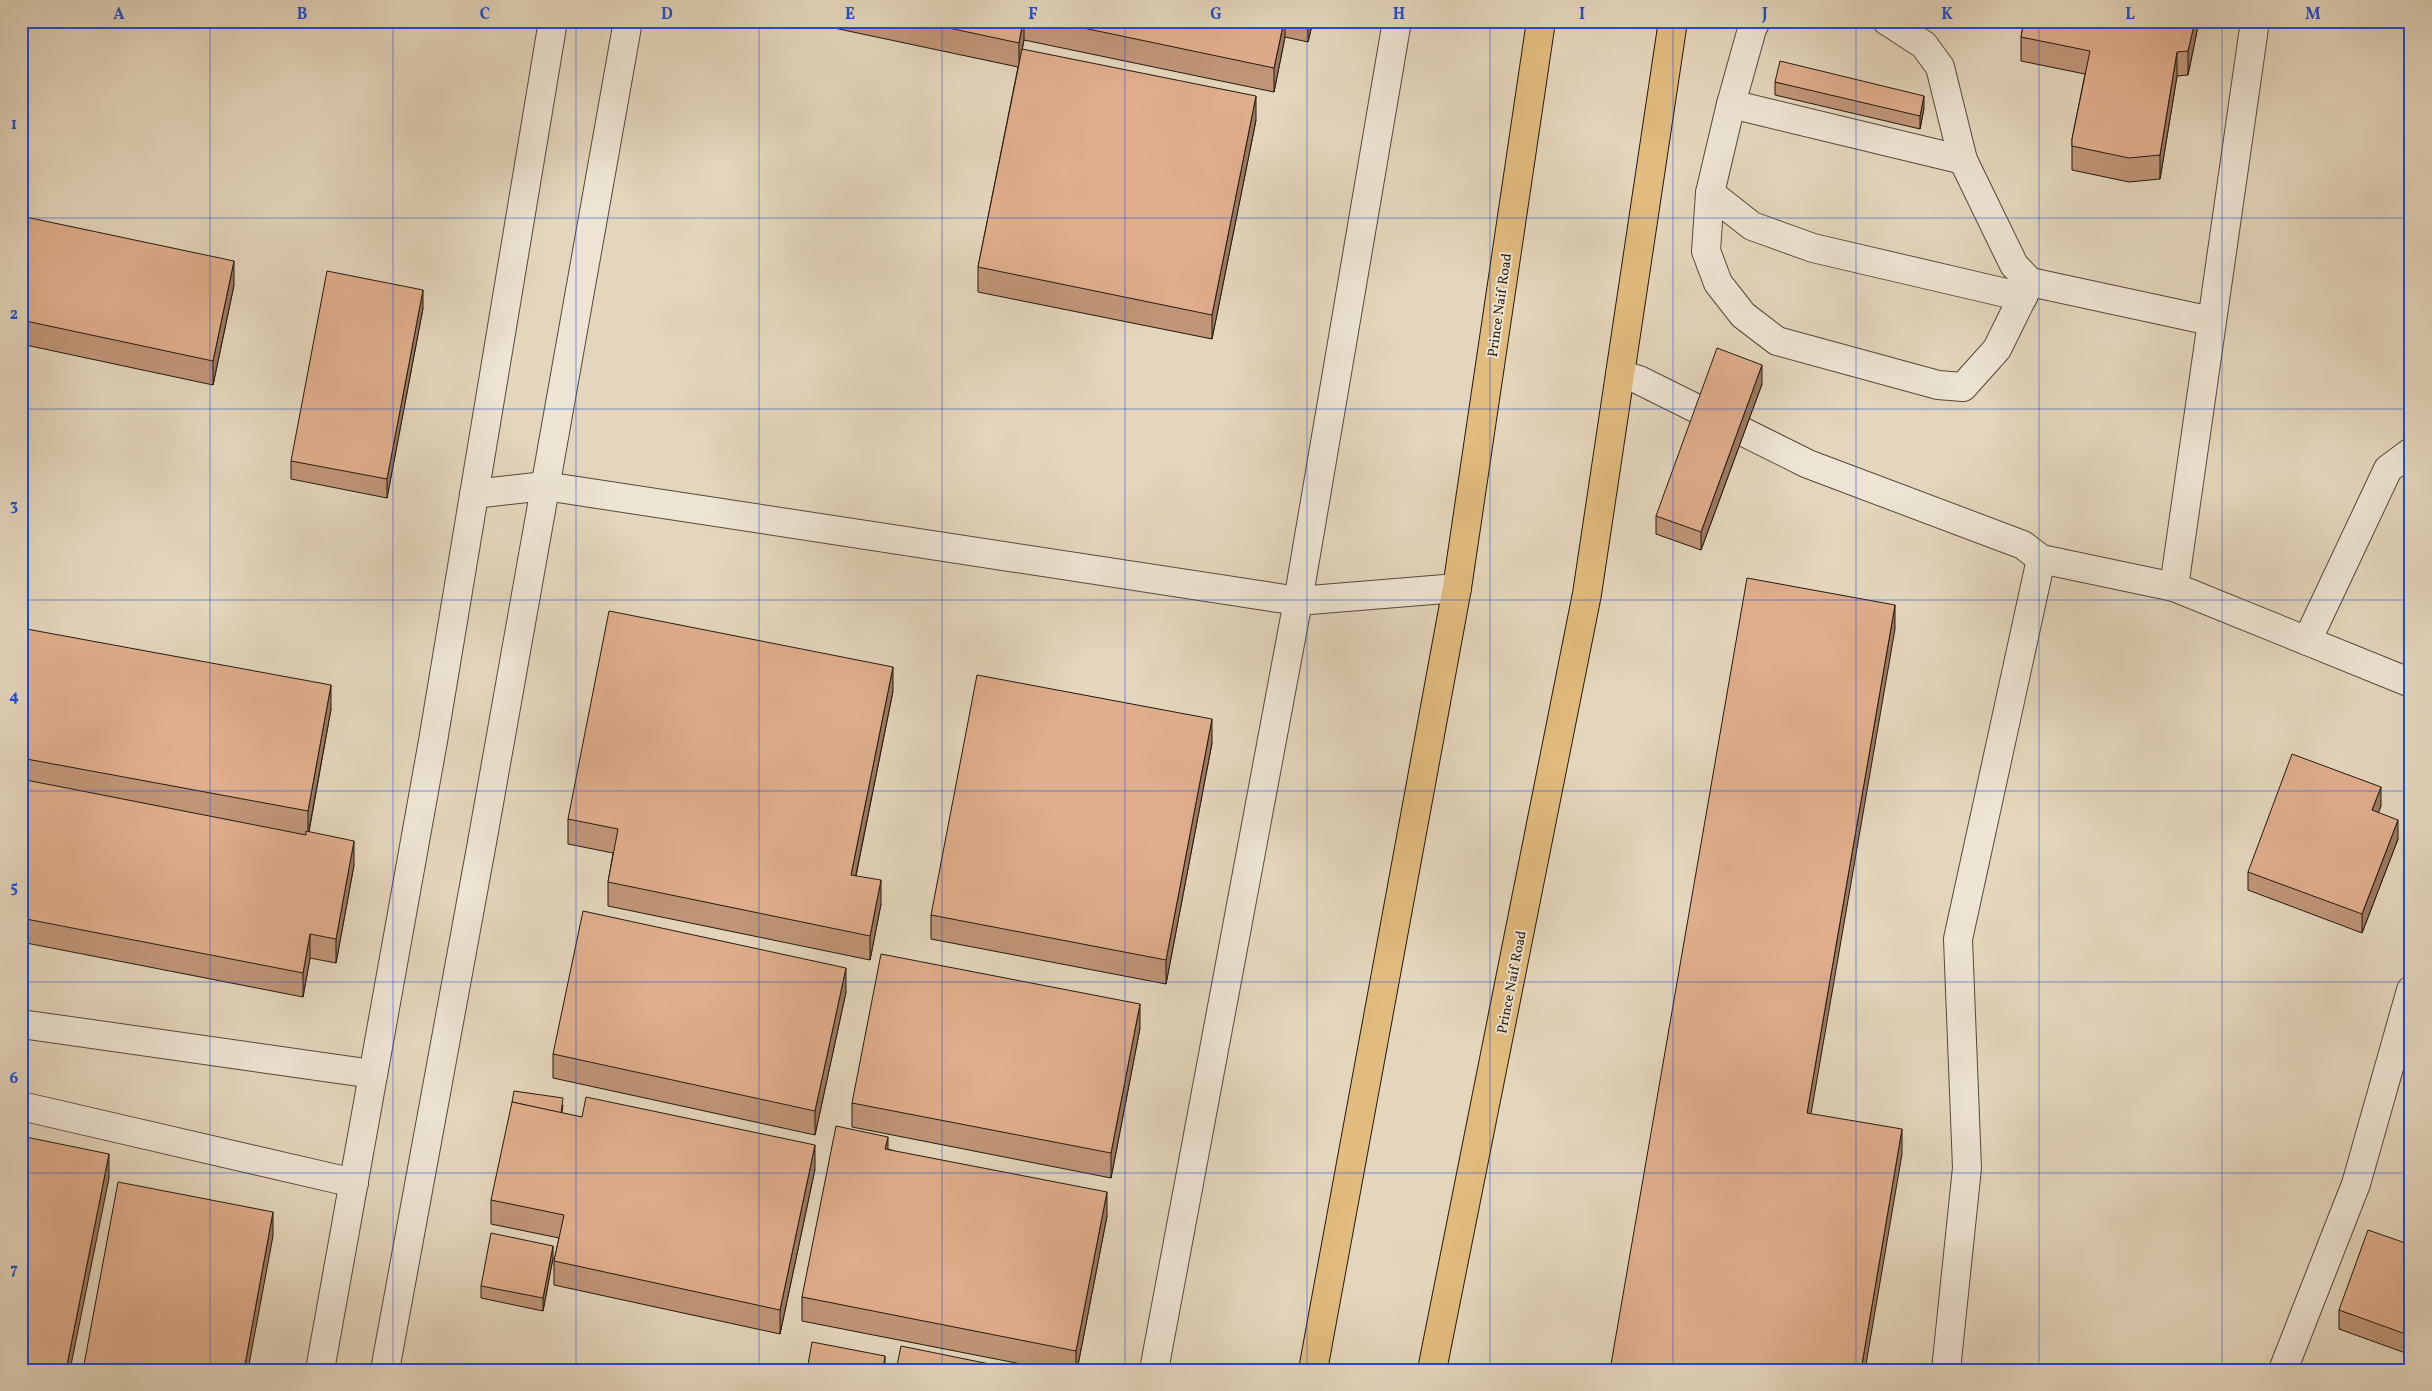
<svg xmlns="http://www.w3.org/2000/svg" width="2432" height="1391" viewBox="0 0 2432 1391" font-family="Vollkorn,serif">
  <rect width="100%" height="100%" fill="#e4d6bc"/>
  <filter id="stains"><feTurbulence type="fractalNoise" baseFrequency=".004" numOctaves="4"/><feColorMatrix values="0 0 0 0 .2 0 0 0 0 .09 0 0 0 0 .02 0 0 0 .5 -.17"/></filter>
  <radialGradient id="worn" r=".72"><stop offset=".6" stop-color="#630" stop-opacity="0"/><stop offset="1" stop-color="#630" stop-opacity=".3"/></radialGradient>
  <g fill="none" stroke-linecap="round" stroke-linejoin="round">
    <g stroke="#54493b" stroke-width="30">
      <g id="minor">
        <polyline points="1756,21 1752,29 1731,104 1710,193 1706,251 1718,283 1743,315 1777,341 1938,385 1963,387 1997,349 2030,282"/>
        <polyline points="1887,21 1924,45 1940,67 1963,160 2014,265 2030,282 2211,321"/>
        <polyline points="1731,104 1963,160"/>
        <polyline points="1710,193 1752,226 1813,248 2023,297"/>
        <polyline points="1620,374 1639,380 1808,464 2023,545 2041,559 2174,587 2411,683"/>
        <polyline points="474,494 545,486 1298,601 1457,588"/>
        <polyline points="2174,587 2255,21"/>
        <polyline points="2307,641 2388,469 2411,452"/>
        <polyline points="21,1024 373,1074"/>
        <polyline points="21,1106 354,1183"/>
        <polyline points="320,1370 433,741 553,21"/>
        <polyline points="385,1370 481,848 628,21"/>
        <polyline points="1154,1370 1298,601 1397,21"/>
        <polyline points="1946,1370 1967,1168 1958,939 2041,559"/>
        <polyline points="2283,1370 2356,1184 2411,990"/>
      </g>
    </g>
    <g stroke="#241a10" stroke-width="30">
      <g id="major">
        <polyline points="1313,1370 1457,588 1541,21"/>
        <polyline points="1432,1370 1587,594 1673,21"/>
      </g>
    </g>
    <use href="#minor" stroke="#ede4d3" stroke-width="28"/>
    <use href="#major" stroke="#e2bb7e" stroke-width="28"/>
  </g>
  <g fill="#c19678" stroke="#241a10">
    <polygon points="801,21 1313,21 1308,42 1285,37 1274,92 1024,40 1022,49 1256,120 1212,339 978,292 978,267 1018,67"/>
    <polygon points="2024,21 2199,21 2188,75 2177,76 2160,179 2129,182 2072,170 2072,139 2085,74 2021,61 2021,37"/>
    <polygon points="1775,82 1924,108 1920,129 1775,95"/>
    <polygon points="21,216 234,285 213,385 21,344"/>
    <polygon points="423,308 387,498 291,479 291,461"/>
    <polygon points="1762,384 1701,550 1656,534 1656,516"/>
    <polygon points="21,628 331,709 309,832 354,865 336,963 310,958 303,997 21,942"/>
    <polygon points="893,691 856,876 881,904 870,960 608,906 608,882 613,853 568,844 568,819"/>
    <polygon points="1212,743 1166,984 931,939 931,915"/>
    <polygon points="2381,806 2378,812 2398,839 2362,933 2248,890 2248,872"/>
    <polygon points="846,992 815,1135 553,1078 553,1054"/>
    <polygon points="1140,1028 1111,1178 852,1127 852,1103"/>
    <polygon points="563,1105 562,1113 815,1169 780,1334 554,1285 554,1261 559,1238 491,1224 491,1200"/>
    <polygon points="888,1149 1107,1216 1077,1370 1052,1370 802,1321 802,1297"/>
    <polygon points="2411,1245 2411,1355 2339,1329 2339,1310"/>
    <polygon points="553,1258 543,1311 481,1298 481,1286"/>
  </g>
  <g fill="#9d7a62" stroke="#241a10">
    <polygon points="1023,21 1024,21 1024,40 1019,67 1019,43"/>
    <polygon points="1284,21 1285,21 1285,37 1274,92 1274,68"/>
    <polygon points="1308,21 1313,21 1308,42"/>
    <polygon points="2195,21 2199,21 2188,75 2188,51"/>
    <polygon points="2177,52 2177,76 2160,179 2160,155"/>
    <polygon points="1256,96 1256,120 1212,339 1212,315"/>
    <polygon points="1924,96 1924,108 1920,129 1920,116"/>
    <polygon points="234,261 234,285 213,385 213,361"/>
    <polygon points="423,290 423,308 387,498 387,479"/>
    <polygon points="1762,365 1762,384 1701,550 1701,532"/>
    <polygon points="1895,605 1895,629 1807,1137 1807,1113"/>
    <polygon points="893,667 893,691 851,899 851,875"/>
    <polygon points="331,685 331,709 308,835 308,811"/>
    <polygon points="1212,719 1212,743 1166,984 1166,960"/>
    <polygon points="2381,787 2381,806 2372,829 2372,810"/>
    <polygon points="2398,820 2398,839 2362,933 2362,914"/>
    <polygon points="354,841 354,865 336,963 336,939"/>
    <polygon points="881,880 881,904 870,960 870,936"/>
    <polygon points="310,934 310,958 303,997 303,973"/>
    <polygon points="846,968 846,992 815,1135 815,1111"/>
    <polygon points="1140,1004 1140,1028 1111,1178 1111,1153"/>
    <polygon points="1902,1129 1902,1154 1865,1370 1861,1370"/>
    <polygon points="888,1137 888,1161 885,1149"/>
    <polygon points="815,1145 815,1169 780,1334 780,1310"/>
    <polygon points="109,1154 109,1178 70,1370 66,1370"/>
    <polygon points="1107,1192 1107,1216 1077,1370 1076,1370 1076,1351"/>
    <polygon points="273,1212 273,1236 248,1370 244,1370"/>
    <polygon points="553,1246 553,1258 543,1311 543,1298"/>
    <polygon points="885,1356 885,1370 883,1370"/>
  </g>
  <g fill="#e0ae8c" stroke="#241a10">
    <polygon points="916,21 1023,21 1019,43"/>
    <polygon points="1050,21 1284,21 1274,68"/>
    <polygon points="2024,21 2195,21 2188,51 2177,52 2160,155 2129,158 2072,146 2072,139 2090,51 2021,37"/>
    <polygon points="1022,49 1256,96 1212,315 978,267"/>
    <polygon points="1780,61 1924,96 1920,116 1775,82"/>
    <polygon points="21,216 234,261 213,361 21,320"/>
    <polygon points="327,271 423,290 387,479 291,461"/>
    <polygon points="1717,348 1762,365 1701,532 1656,516"/>
    <polygon points="1747,578 1895,605 1807,1113 1902,1129 1861,1370 1610,1370"/>
    <polygon points="609,611 893,667 851,875 881,880 870,936 608,882 618,829 568,819"/>
    <polygon points="21,628 331,685 308,811 21,758"/>
    <polygon points="977,675 1212,719 1166,960 931,915"/>
    <polygon points="2292,754 2381,787 2372,810 2398,820 2362,914 2248,872"/>
    <polygon points="21,779 306,835 306,831 354,841 336,939 310,934 303,973 21,918"/>
    <polygon points="583,911 846,968 815,1111 553,1054"/>
    <polygon points="881,954 1140,1004 1111,1153 852,1103"/>
    <polygon points="514,1091 563,1098 561,1113 512,1102"/>
    <polygon points="586,1097 815,1145 780,1310 554,1261 564,1215 491,1200 512,1102 582,1117"/>
    <polygon points="836,1126 888,1137 885,1149 1107,1192 1076,1351 802,1297"/>
    <polygon points="21,1136 109,1154 66,1370 21,1370"/>
    <polygon points="118,1182 273,1212 244,1370 83,1370"/>
    <polygon points="2368,1230 2411,1245 2411,1336 2339,1310"/>
    <polygon points="491,1233 553,1246 543,1298 481,1286"/>
    <polygon points="812,1342 885,1356 883,1370 807,1370"/>
    <polygon points="901,1346 1019,1370 896,1370"/>
  </g>
  <path fill="none" stroke="#1d4ed8" stroke-width="1" stroke-opacity="0.55" d="M210 21V1370M393 21V1370M576 21V1370M759 21V1370M942 21V1370M1125 21V1370M1307 21V1370M1490 21V1370M1673 21V1370M1856 21V1370M2039 21V1370M2222 21V1370M21 218H2411M21 409H2411M21 600H2411M21 791H2411M21 982H2411M21 1173H2411"/>
  <g text-anchor="middle" stroke-width="4" stroke-linejoin="round" paint-order="stroke">
    <g font-size="14" fill="#241a10" stroke="#ede4d3">
      <text transform="translate(1499 305) rotate(-82)" y="5">Prince Naif Road</text>
      <text transform="translate(1511 982) rotate(-79)" y="5">Prince Naif Road</text>
    </g>
  </g>
  <rect width="2432" height="1391" fill="none" stroke="#e4d6bc" stroke-width="55"/>
  <rect x="28" y="28" width="2376" height="1336" fill="none" stroke="#1d4ed8" stroke-width="2"/>
  <g font-size="16" text-anchor="middle" font-weight="bold" fill="#1d4ed8">
    <text x="119" y="19">A</text>
    <text x="302" y="19">B</text>
    <text x="485" y="19">C</text>
    <text x="667" y="19">D</text>
    <text x="850" y="19">E</text>
    <text x="1033" y="19">F</text>
    <text x="1216" y="19">G</text>
    <text x="1399" y="19">H</text>
    <text x="1582" y="19">I</text>
    <text x="1765" y="19">J</text>
    <text x="1947" y="19">K</text>
    <text x="2130" y="19">L</text>
    <text x="2313" y="19">M</text>
    <text x="14" y="129">1</text>
    <text x="14" y="319">2</text>
    <text x="14" y="510">3</text>
    <text x="14" y="701">4</text>
    <text x="14" y="892">5</text>
    <text x="14" y="1083">6</text>
    <text x="14" y="1274">7</text>
  </g>
  <rect width="100%" height="100%" filter="url(#stains)"/>
  <rect width="100%" height="100%" fill="url(#worn)"/>
</svg>
